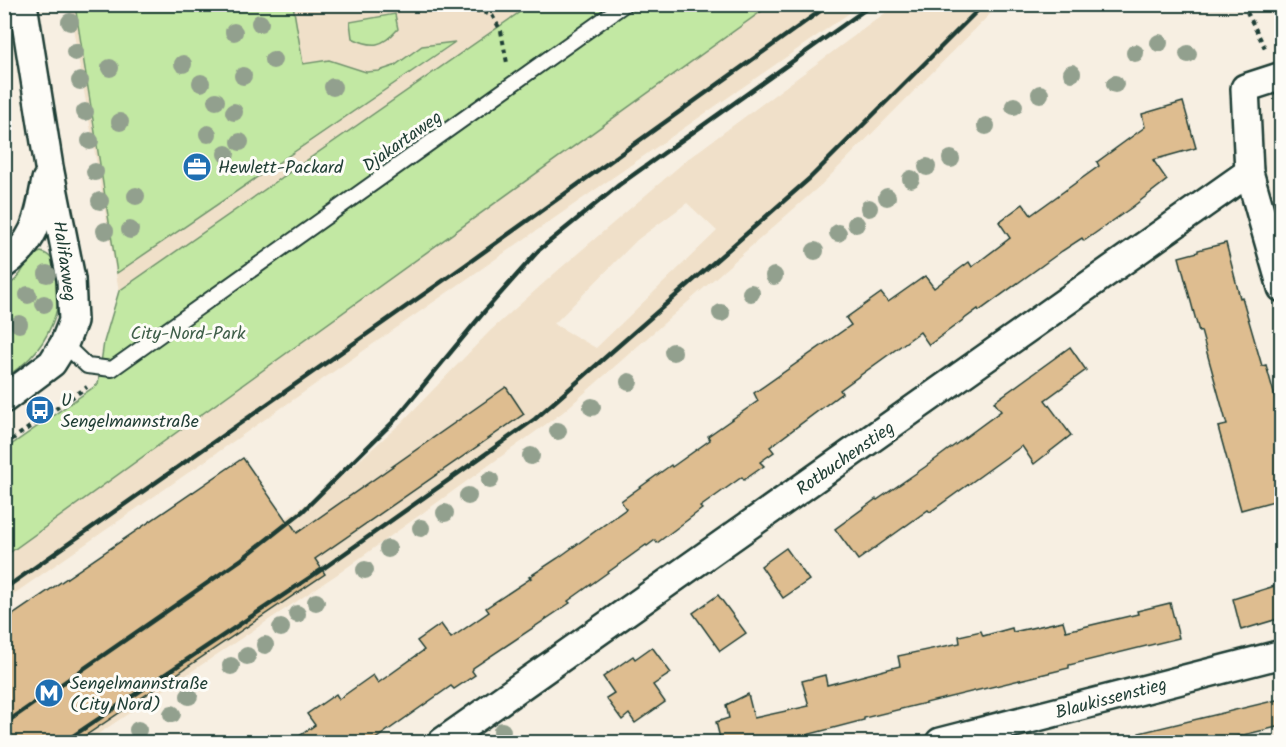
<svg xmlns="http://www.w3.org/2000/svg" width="1286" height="747" viewBox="0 0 1286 747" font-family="Kalam,sans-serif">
  <rect width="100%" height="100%" fill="#f7efe2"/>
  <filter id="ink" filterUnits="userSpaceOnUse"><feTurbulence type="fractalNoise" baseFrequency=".0167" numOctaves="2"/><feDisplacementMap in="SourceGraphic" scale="12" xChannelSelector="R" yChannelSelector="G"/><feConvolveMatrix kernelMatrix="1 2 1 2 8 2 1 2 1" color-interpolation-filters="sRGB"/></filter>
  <g filter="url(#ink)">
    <g fill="#f0e0c9" fill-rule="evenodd">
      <polygon points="69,5 530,5 119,291"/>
      <polygon points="770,5 861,5 5,600 4,556"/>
      <path d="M896 5H999L822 184 563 412 342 571 86 742H5V708L298 510 343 475 401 423 490 331 555 273 689 158ZM687 203 717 231 596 348 554 324 637 240Z"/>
    </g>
    <g fill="#c2e8a3" stroke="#70926c" stroke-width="1.5">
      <polygon points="75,5 293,5 303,64 329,60 366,72 379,71 394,66 422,46 455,42 117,273"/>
      <polygon points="530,5 770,5 5,556 4,450 98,384 104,342 119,291"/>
      <path d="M395 14 398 29C382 47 373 48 352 38L350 22Z"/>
      <path d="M41 252C52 255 54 262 57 272 58 276 59 281 60 286 60 311 48 340 30 358 22 366 13 372 5 378V288C8 285 14 282 17 278 27 267 25 257 41 252Z"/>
    </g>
    <g fill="#debd90" stroke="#1f3d34" stroke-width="1.5">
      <polygon points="1183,102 1196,148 1153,160 1167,180 1131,208 1084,241 1082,238 1062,251 979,311 978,309 929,345 920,332 840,390 842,393 770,447 774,452 760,462 764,466 744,480 742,477 700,507 702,509 657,543 655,540 647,546 646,545 568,601 570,603 473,668 473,669 472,671 475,675 454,689 451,686 371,742 291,742 315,725 307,714 336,694 339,699 373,675 378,683 424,650 417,641 441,624 451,638 489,612 486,608 531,578 529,577 558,558 626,509 621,501 671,465 672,467 710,440 708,436 758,401 754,393 851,325 846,318 881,293 888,302 925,276 934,288 969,262 972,267 1010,238 999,222 1023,204 1031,215 1099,166 1097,162 1145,127 1142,114"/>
      <polygon points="1226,243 1240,298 1242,297 1262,366 1266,365 1281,418 1281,499 1241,510 1218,427 1227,425 1201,331 1199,332 1179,257 1198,252 1198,250"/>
      <polygon points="1070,347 1086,370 1045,400 1071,435 1034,464 1022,446 930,512 928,510 858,560 835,529 876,499 877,500 925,467 1001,411 994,402"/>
      <polygon points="506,387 524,414 315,559 325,574 76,742 4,742 4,621 243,458 288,523 290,522 297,533"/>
      <polygon points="786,548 809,580 783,598 761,566"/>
      <polygon points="1281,584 1281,618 1241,630 1233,599"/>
      <polygon points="718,595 746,633 720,651 693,613"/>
      <polygon points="1170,603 1179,638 1069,665 1069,668 864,718 864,720 795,738 796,742 721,742 716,722 729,718 726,705 748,694 754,718 809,706 802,681 825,675 827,685 900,666 898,656 960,643 959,636 981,631 983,636 1012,628 1013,632 1063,621 1066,631 1138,614 1137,611"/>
      <polygon points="652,647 671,673 653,685 665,702 635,723 629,714 622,720 606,698 614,693 603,677 633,656 635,659"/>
      <polygon points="1281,699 1281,726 1214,742 1140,742 1139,733"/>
    </g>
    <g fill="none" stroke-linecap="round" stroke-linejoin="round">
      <g stroke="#1f3d34" stroke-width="18">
        <polyline id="service" points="64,344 87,366 112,369 625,4"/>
      </g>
      <g stroke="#1f3d34" stroke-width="32">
        <g id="minor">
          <polyline points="1282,76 1245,88 1249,172 1282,288"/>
          <path d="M4 264C37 241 39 216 46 180"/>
          <polyline points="4,399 52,363 64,344 73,321 71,279 49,167 23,4"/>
          <polyline points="442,742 1249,172"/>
          <polyline points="940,742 1282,654"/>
        </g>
      </g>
      <g stroke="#1f3d34" stroke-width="4" stroke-dasharray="4.5 4.5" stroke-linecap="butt">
        <polyline points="1243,4 1267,52"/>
        <polyline points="475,10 492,15 501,31 507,63"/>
        <polyline points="4,445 87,387"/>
      </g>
      <use href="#service" stroke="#fdfcf7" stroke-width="14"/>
      <use href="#minor" stroke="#fdfcf7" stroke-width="27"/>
      <g stroke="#1f3d34" stroke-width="4.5">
        <polyline points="4,589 464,266 830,4"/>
        <polyline points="4,724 242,559 303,511 393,422 484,312 539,250 619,185 873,4"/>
        <polyline points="64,742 324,568 535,419 810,178 984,4"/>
      </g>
    </g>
    <g fill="#92a08e">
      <circle cx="70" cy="22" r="9"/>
      <circle cx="260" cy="23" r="9"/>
      <circle cx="234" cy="32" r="9"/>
      <circle cx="1159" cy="43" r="9"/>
      <circle cx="75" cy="52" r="9"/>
      <circle cx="1135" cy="53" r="9"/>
      <circle cx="1188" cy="54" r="9"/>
      <circle cx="273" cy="60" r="9"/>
      <circle cx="183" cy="64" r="9"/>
      <circle cx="110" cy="68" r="9"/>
      <circle cx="1072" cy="73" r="9"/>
      <circle cx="243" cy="76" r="9"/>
      <circle cx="80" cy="81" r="9"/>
      <circle cx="201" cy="83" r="9"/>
      <circle cx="1115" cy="84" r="9"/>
      <circle cx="333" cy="87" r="9"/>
      <circle cx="1040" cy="94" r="9"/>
      <circle cx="216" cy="101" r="9"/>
      <circle cx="1014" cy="106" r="9"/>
      <circle cx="85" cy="112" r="9"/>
      <circle cx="234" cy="112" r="9"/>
      <circle cx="120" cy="122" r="9"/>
      <circle cx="986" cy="126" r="9"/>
      <circle cx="208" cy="134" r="9"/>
      <circle cx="90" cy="141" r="9"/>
      <circle cx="240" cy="142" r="9"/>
      <circle cx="226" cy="154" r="9"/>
      <circle cx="951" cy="159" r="9"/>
      <circle cx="927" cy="167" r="9"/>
      <circle cx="95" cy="172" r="9"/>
      <circle cx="911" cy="179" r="9"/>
      <circle cx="136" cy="196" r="9"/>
      <circle cx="887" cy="197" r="9"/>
      <circle cx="100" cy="201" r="9"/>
      <circle cx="869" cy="208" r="9"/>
      <circle cx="856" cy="224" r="9"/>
      <circle cx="130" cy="230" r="9"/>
      <circle cx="105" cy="231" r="9"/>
      <circle cx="838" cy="233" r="9"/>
      <circle cx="815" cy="251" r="9"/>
      <circle cx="47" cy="274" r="9"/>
      <circle cx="774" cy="276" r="9"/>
      <circle cx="751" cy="293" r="9"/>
      <circle cx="28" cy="295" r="9"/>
      <circle cx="44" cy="304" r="9"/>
      <circle cx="721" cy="313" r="9"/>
      <circle cx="19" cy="324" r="9"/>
      <circle cx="673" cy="352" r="9"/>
      <circle cx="629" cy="382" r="9"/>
      <circle cx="592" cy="407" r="9"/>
      <circle cx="558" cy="431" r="9"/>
      <circle cx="531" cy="456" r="9"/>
      <circle cx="490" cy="480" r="9"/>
      <circle cx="468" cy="496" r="9"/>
      <circle cx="445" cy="513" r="9"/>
      <circle cx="421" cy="528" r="9"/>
      <circle cx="388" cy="549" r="9"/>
      <circle cx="365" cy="570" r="9"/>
      <circle cx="316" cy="602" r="9"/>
      <circle cx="297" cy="614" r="9"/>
      <circle cx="281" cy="628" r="9"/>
      <circle cx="265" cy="645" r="9"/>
      <circle cx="247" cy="656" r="9"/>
      <circle cx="231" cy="666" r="9"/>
      <circle cx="189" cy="696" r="9"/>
      <circle cx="172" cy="714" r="9"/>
      <circle cx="138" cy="730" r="9"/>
      <circle cx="502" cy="731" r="9"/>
    </g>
  </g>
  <defs>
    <g id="office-disc" transform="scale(1.5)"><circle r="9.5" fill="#1f6fb2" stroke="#fdfcf7"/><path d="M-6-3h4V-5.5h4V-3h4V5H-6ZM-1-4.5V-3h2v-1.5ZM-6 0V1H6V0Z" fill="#fff"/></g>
    <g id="bus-disc" transform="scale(1.5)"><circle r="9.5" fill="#1f6fb2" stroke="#fdfcf7"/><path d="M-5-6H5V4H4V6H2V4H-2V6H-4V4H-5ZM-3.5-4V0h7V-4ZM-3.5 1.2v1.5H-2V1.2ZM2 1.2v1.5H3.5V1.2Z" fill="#fff"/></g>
    <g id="metro-disc" transform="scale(1.5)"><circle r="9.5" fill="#1f6fb2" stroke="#fdfcf7"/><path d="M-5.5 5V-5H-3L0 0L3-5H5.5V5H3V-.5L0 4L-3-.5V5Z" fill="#fff"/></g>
  </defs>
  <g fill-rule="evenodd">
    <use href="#office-disc" x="197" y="167"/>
    <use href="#bus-disc" x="40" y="410"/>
    <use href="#metro-disc" x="49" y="693"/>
  </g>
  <g text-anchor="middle" stroke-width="6" stroke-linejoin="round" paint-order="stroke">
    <g font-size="18" fill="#1f3d34" stroke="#fdfcf7">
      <text transform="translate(402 141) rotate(-35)" y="6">Djakartaweg</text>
      <text transform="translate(65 261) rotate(82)" y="6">Halifaxweg</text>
      <text transform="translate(845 458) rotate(-35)" y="6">Rotbuchenstieg</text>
      <text transform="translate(1111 698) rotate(-15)" y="6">Blaukissenstieg</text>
    </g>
    <g font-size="18" fill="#1f3d34" stroke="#fdfcf7" text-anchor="start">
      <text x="218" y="173">Hewlett-Packard</text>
      <text x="61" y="406">U<tspan x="61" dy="21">Sengelmannstraße</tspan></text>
      <text x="70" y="689">Sengelmannstraße<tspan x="70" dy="21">(City Nord)</tspan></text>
    </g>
    <g font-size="18" fill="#405f4a" stroke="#fdfcf7">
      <text x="188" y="339">City-Nord-Park</text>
    </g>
  </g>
  <rect width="1286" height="747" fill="none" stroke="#fdfcf7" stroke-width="24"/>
  <rect x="12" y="12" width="1262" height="723" fill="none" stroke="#1f3d34" stroke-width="2" filter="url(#ink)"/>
</svg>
